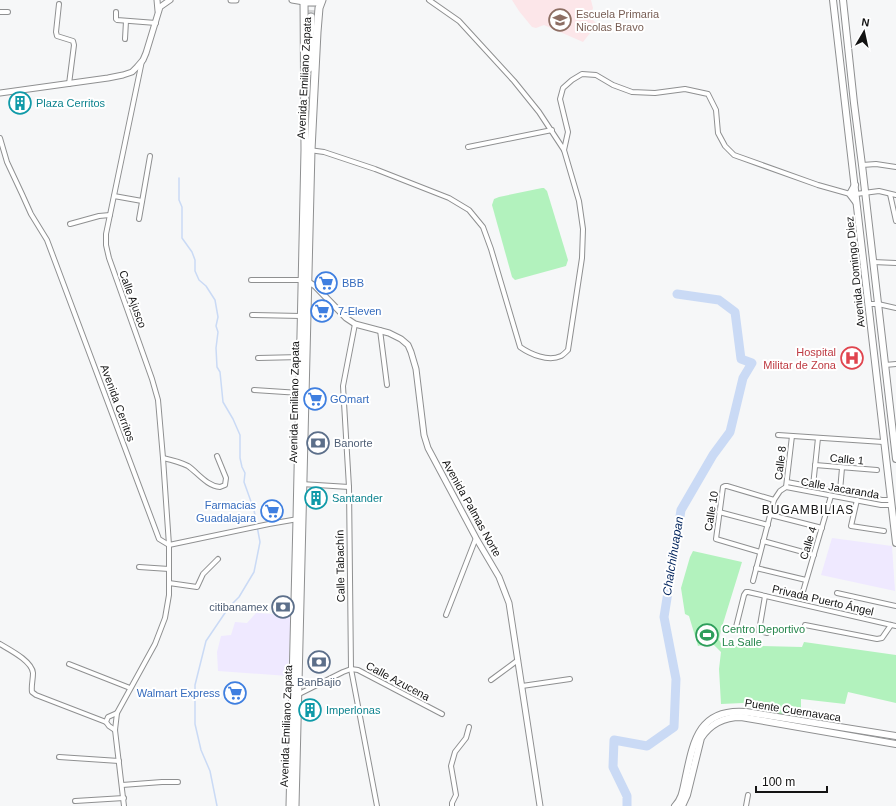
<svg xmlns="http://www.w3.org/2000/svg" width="896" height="806" viewBox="0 0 896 806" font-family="Arial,sans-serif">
  <rect width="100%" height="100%" fill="#f6f7f8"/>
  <g fill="#efe9ff">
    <polygon points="832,538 892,546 895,591 821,575"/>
    <polygon points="256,613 291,615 288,676 218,671 217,652 221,636 231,635 235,622 247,623"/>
  </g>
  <polygon fill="#fce6e9" points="512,0 591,0 593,8 590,17 597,24 583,42 544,25 536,28 532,27 519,11"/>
  <g fill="#b2f2bd">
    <polygon points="542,188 544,188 547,191 568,260 566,266 515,280 512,277 492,205 494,199 499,197"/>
    <polygon points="693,551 742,562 721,630 719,640 722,645 802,647 804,642 896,655 896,703 848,692 845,704 801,699 801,718 762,712 743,703 721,704 719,669 721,652 712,643 698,646 689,616 685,614 681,588 690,557"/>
  </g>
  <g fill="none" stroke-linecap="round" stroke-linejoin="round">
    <polyline stroke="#cadaf5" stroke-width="1.5" points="179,178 179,200 182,207 182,238 192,252 195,260 195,271 199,280 206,286 215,300 218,317 216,326 218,332 216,348 217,367 220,372 223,402 233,419 240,435 240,458 242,467 245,473 244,482 254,510 260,542 254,572 239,597 229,607 206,641 195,685 195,724 201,750 210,771 217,806"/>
    <polyline stroke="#cadaf5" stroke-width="9" points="627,806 627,796 613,767 614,740 647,746 674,727 676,679 664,617 681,510 713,455 730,432 743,378 752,363 741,359 735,312 719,300 677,294"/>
    <polyline stroke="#d4d5d6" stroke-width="7" stroke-dasharray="7 3.5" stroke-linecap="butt" points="311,17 312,0"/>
    <g stroke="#8f9091" stroke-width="6">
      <g id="minor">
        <polyline points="59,4 56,32 57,36 73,41 74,45 69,84"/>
        <polyline points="0,12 8,12"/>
        <polyline points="116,12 116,19 117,20 156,23"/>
        <polyline points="125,39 126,21"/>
        <polyline points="0,138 7,162 22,194 31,214 47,240 53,256 159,539 169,545 269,524 298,519"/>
        <polyline points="468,147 552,130"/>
        <path d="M309 150 324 152 375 169 449 198 469 210 483 227 491 249 520 347C530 354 548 362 561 356 563 355 566 352 568 350L582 258 583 229 579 201 564 150 539 112 514 81 459 21 429 0"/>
        <polyline points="564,150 568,132 560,99 563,88 572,80 582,74 596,75 613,85 632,92 655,93 685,89 708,94 716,110 718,133 725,146 734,155 818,185 850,194 856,194 879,191 896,195"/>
        <polyline points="862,165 876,164 896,167"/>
        <polyline points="890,194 896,221"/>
        <polyline points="114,196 142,201"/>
        <polyline points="139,219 150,156"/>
        <polyline points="70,224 99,216 110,215"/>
        <polyline points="873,262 896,263"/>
        <polyline points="251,280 302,280"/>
        <polyline points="868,304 878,304 896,308"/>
        <polyline points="252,315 301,316"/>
        <polyline points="355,324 343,386 349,487 351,669 377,806"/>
        <polyline points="380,330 387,385"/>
        <polyline points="258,358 301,357"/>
        <polyline points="885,365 896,364"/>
        <polyline points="254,390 300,393"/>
        <polyline points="778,435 883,442"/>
        <path d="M163 458C172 460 180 462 188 466 198 473 207 486 220 487L225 485 226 478 217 456"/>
        <polyline points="815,465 877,470"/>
        <polyline points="787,482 882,500 891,500"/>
        <polyline points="301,484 349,487"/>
        <polyline points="813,486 818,438"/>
        <polyline points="786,487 881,505 891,505"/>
        <polyline points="840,491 842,468"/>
        <polyline points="857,500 851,526 884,531"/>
        <polyline points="719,512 768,525"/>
        <polyline points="771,515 822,528"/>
        <polyline points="763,541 814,555"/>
        <polyline points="760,552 716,539 723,487 725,486 727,486 774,500"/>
        <polyline points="139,567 169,569"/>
        <polyline points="756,568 806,580"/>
        <polyline points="753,581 774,500 780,491 786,487 792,436"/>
        <polyline points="169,583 197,587 203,574 218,559"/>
        <polyline points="837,593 896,606"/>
        <polyline points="802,595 831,496"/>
        <polyline points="765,596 759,631 767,633"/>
        <polyline points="446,615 476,538"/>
        <polyline points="805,625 877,639 882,638 891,625"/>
        <polyline points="735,631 744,595 746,592 748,592 896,626"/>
        <path d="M0 644C10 650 32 661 33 673 33 680 31 686 32 692L36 695 106 722"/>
        <polyline points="69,664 130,688"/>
        <polyline points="491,680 518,660"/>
        <polyline points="522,686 570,679"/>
        <polyline points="297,695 343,672 351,669 358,670 442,714"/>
        <polyline points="115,730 109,726 106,722 108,717 117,713"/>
        <polyline points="59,757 119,761"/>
        <polyline points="122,785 162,782 178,782"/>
        <polyline points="75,801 124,798"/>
        <polyline points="124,806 115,730 117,713 155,644 165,618 169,595 169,545 163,458 158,400 152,379 109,258 106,245 106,234 142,61"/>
        <polyline points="452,806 452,803 456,795 451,766 455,752 466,738 469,727"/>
        <polyline points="746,806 748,795"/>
      </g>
    </g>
    <g stroke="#8f9091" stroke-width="7">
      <g id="tertiary">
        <polyline points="157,0 158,11"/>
        <polyline points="231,0 236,0"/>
        <polyline points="292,0 304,2"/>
        <polyline points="0,93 108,78 123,75 132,72 137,67 143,60 146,53 160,7 170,0"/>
        <polyline points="307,281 315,286 346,318 355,324 389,333 401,339 408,345 411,352 416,369 424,435 428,448 476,538 499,577 509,603 540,806"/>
      </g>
    </g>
    <g stroke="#8f9091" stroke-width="8">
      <g id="secondary">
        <polyline points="833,0 896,543"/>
        <polyline points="843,0 854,103 862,165 896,459"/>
        <polyline points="855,185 850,194 856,202"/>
        <path d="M675 806C682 799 683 790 685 781 693 744 697 708 746 712L896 736"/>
        <path d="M682 806 687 795 701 738C711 723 724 717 741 717L896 744"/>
      </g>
    </g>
    <g stroke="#8f9091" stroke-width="9">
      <g id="primary">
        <polyline points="304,2 315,2 321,0"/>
        <polyline points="309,68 311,17"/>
        <polyline points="290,806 297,519 305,150 304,0"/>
        <polyline points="295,806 311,150 317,32 319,8 322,0"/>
      </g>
    </g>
    <use href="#minor" stroke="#fff" stroke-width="4"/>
    <use href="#tertiary" stroke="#fff" stroke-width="5"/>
    <use href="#secondary" stroke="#fff" stroke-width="6"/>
    <use href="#primary" stroke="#fff" stroke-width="7"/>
  </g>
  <defs>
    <g id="school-ring" transform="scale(1.15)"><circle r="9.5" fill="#fff" stroke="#8d6e63" stroke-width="1.5"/><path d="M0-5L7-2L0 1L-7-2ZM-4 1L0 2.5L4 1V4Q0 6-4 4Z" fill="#8d6e63"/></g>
    <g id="building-ring" transform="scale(1.15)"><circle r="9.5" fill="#fff" stroke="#0f9aa8" stroke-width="1.5"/><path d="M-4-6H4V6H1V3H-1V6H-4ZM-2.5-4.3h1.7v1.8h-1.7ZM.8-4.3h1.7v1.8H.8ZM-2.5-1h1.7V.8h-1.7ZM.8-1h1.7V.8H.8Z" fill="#0f9aa8"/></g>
    <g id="supermarket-ring" transform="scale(1.15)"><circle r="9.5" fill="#fff" stroke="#3f7fe0" stroke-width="1.5"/><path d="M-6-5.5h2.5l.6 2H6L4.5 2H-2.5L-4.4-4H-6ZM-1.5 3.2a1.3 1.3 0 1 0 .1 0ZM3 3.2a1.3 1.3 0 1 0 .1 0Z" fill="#3f7fe0"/></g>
    <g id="hospital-ring" transform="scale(1.15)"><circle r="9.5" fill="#fff" stroke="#e0444e" stroke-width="1.5"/><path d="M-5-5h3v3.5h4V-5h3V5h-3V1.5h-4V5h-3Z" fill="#e0444e"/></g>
    <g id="bank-ring" transform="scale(1.15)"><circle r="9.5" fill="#fff" stroke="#5c6f8a" stroke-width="1.5"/><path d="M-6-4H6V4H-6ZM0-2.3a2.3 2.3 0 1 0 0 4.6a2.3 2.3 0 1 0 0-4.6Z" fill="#5c6f8a"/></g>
    <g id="stadium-ring" transform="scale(1.15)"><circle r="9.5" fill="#fff" stroke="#2e9e5b" stroke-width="1.5"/><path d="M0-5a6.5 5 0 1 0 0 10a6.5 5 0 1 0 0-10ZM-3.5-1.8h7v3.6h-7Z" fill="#2e9e5b"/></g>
  </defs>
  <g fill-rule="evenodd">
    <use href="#school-ring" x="560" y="20"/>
    <use href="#building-ring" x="20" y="103"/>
    <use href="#supermarket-ring" x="326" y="283"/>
    <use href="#supermarket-ring" x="322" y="311"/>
    <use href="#hospital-ring" x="852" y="358"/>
    <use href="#supermarket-ring" x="315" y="399"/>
    <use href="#bank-ring" x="318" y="443"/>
    <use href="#building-ring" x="316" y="498"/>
    <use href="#supermarket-ring" x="272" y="511"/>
    <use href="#bank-ring" x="283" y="607"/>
    <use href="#stadium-ring" x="707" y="635"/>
    <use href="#bank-ring" x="319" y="662"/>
    <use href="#supermarket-ring" x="235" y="693"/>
    <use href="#building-ring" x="310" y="710"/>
  </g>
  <g text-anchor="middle" stroke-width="4" stroke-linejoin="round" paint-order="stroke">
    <g font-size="11" fill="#785e54" stroke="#fff" text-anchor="start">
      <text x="576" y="18">Escuela Primaria<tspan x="576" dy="13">Nicolas Bravo</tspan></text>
    </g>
    <g font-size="11" fill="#131313" stroke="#fff">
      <text transform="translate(304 78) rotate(-87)" y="4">Avenida Emiliano Zapata</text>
      <text transform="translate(855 272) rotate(-96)" y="4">Avenida Domingo Diez</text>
      <text transform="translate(133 299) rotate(70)" y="4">Calle Ajusco</text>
      <text transform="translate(294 402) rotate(-89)" y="4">Avenida Emiliano Zapata</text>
      <text transform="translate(118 403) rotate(70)" y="4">Avenida Cerritos</text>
      <text transform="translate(847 459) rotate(5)" y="4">Calle 1</text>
      <text transform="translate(780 463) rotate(-83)" y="4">Calle 8</text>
      <text transform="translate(840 488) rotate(10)" y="4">Calle Jacaranda</text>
      <text transform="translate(472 508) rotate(61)" y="4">Avenida Palmas Norte</text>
      <text transform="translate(711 511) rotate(-81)" y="4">Calle 10</text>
      <text transform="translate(808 543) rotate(-73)" y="4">Calle 4</text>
      <text transform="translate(340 566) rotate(-91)" y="4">Calle Tabachín</text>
      <text transform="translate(823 600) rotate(13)" y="4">Privada Puerto Ángel</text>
      <text transform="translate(398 681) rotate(28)" y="4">Calle Azucena</text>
      <text transform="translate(793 710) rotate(9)" y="4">Puente Cuernavaca</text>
      <text transform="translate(286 726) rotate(-88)" y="4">Avenida Emiliano Zapata</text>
    </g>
    <g font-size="11" fill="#0d838f" stroke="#fff" text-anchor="start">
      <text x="36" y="107">Plaza Cerritos</text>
      <text x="332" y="502">Santander</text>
      <text x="326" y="714">Imperlonas</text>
    </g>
    <g font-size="11" fill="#366cbe" stroke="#fff" text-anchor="start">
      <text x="342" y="287">BBB</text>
      <text x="338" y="315">7-Eleven</text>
      <text x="330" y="403">GOmart</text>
      <text x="256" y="509" text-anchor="end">Farmacias<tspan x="256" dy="13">Guadalajara</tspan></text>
      <text x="220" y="697" text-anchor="end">Walmart Express</text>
    </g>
    <g font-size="11" fill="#be3a42" stroke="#fff" text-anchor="end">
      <text x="836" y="356">Hospital<tspan x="836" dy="13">Militar de Zona</tspan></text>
    </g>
    <g font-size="11" fill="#4e5e75" stroke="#fff" text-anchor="start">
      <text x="334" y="447">Banorte</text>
      <text x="268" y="611" text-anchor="end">citibanamex</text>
      <text x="319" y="686" text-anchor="middle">BanBajio</text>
    </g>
    <g font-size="11" fill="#27864d" stroke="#fff" text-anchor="start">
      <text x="722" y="633">Centro Deportivo<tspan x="722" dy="13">La Salle</tspan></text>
    </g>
    <g font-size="12" letter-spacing="1" fill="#131313" stroke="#fff">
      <text x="808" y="514">BUGAMBILIAS</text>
    </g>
    <g font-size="12" font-style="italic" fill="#072961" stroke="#fff">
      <text transform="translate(673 556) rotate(-81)" y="4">Chalchihuapan</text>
    </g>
  </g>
  <g transform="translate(864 32) rotate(9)" stroke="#ffffff" stroke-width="3" paint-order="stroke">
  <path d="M0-3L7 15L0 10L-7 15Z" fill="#131313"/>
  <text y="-6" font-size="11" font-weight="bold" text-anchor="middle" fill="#131313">N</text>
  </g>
  <path d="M756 786v6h71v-6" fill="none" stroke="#131313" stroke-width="2"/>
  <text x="762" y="786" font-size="12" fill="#131313" stroke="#ffffff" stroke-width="3" paint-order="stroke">100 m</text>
</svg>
